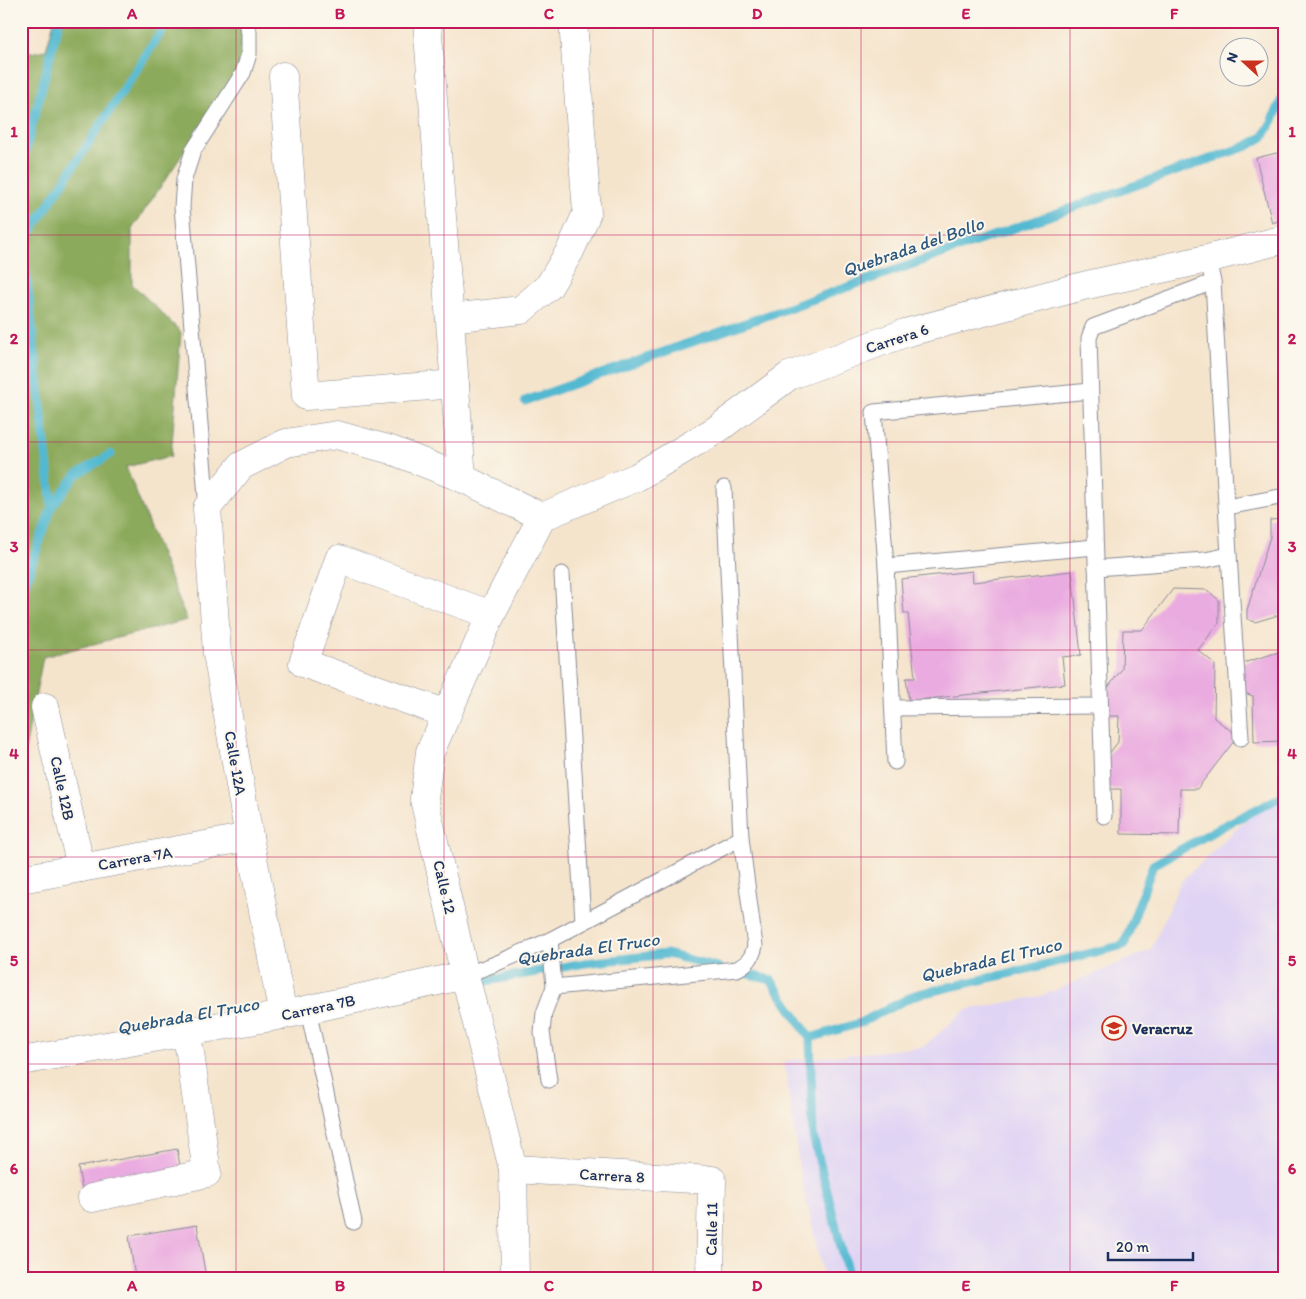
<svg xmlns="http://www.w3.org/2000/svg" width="1306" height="1299" viewBox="0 0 1306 1299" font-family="Itim,sans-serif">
  <rect width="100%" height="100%" fill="#fbf7ec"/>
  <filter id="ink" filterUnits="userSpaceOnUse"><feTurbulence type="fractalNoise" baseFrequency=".02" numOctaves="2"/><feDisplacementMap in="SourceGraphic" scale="10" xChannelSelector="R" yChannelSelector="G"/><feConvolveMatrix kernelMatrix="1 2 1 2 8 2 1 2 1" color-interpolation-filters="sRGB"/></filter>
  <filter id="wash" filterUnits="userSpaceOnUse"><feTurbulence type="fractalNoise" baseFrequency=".0096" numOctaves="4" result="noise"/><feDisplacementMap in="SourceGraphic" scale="20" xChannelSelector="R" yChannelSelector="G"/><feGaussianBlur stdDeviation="1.12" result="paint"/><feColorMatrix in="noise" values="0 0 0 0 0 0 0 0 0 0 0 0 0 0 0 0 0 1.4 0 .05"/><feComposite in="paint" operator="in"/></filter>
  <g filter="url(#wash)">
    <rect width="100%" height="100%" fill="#f5e4cc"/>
    <polygon fill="#e0d4f4" points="1285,801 1285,1278 824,1278 800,1174 784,1061 923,1047 966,1010 1041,996 1151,950 1180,883 1257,809"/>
    <path fill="#8caa5c" stroke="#546c5d" d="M54 21H239C245 39 241 57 236 75L132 229V284L181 332 171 456 126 467 187 620 43 657 25 750 21 751V483L26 481 21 463V55L46 50Z"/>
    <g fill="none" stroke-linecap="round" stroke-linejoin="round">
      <g stroke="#53b9d1" stroke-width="9">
        <polyline points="21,169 59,21"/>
        <polyline points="21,226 52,506"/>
        <polyline points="23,244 168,21"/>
        <polyline points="525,401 1247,146 1263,137 1272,122 1285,92"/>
        <polyline points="21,595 52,506 76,475 111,454"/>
        <polyline points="733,970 771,980 810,1038 860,1023 915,995 1015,972 1124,945 1153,865 1223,826 1285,795"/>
        <polyline points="470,984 585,963 667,954 718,967"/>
        <polyline points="810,1038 813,1136 849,1278"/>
      </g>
    </g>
    <g id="blocks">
      <g fill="#eaace0">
        <polygon points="1285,151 1285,219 1272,223 1256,158"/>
        <polygon points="1285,519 1285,613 1255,622 1247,619 1247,610 1270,537 1270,520"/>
        <polygon points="972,571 973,582 1072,571 1081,655 1062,657 1065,684 909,701 906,678 915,678 908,613 904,613 901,579"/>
        <polygon points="1173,589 1207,590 1219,600 1219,623 1198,650 1215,664 1214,718 1238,736 1197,789 1180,789 1179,835 1121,834 1121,789 1104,789 1105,759 1118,742 1119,716 1108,716 1105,714 1106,690 1122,669 1123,630 1142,630"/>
        <polygon points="1282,651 1285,651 1285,741 1254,742 1253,696 1241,692 1240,664"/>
        <polygon points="177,1149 181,1171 82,1190 78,1167"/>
        <polygon points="197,1225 206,1278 135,1278 129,1236"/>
      </g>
    </g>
  </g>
  <g filter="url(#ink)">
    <use href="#blocks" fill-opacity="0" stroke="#888a95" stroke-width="1"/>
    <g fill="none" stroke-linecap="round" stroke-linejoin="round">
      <g stroke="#888a95" stroke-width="17">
        <g id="service">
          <polyline points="1227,507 1285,496"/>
          <polyline points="207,508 182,207 184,179 193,151 243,73 249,54 249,32 245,21"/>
          <polyline points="1229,555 1241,738"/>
          <polyline points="886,566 1095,547"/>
          <polyline points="1096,568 1205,560 1229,555 1213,282 1211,273"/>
          <polyline points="562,574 583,921"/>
          <polyline points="893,708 1100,706"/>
          <polyline points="895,762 886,566 874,412 1090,391"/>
          <polyline points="1104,816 1089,338 1093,327 1213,282"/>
          <polyline points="465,975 495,964 550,940 741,838"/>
          <path d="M554 987 737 969C748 963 752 958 755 946L741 838 724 488"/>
          <polyline points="308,1010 354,1222"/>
          <polyline points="549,1080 542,1032 544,1013 554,987 550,940"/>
        </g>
      </g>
      <g stroke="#888a95" stroke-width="29">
        <g id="minor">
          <polyline points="427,21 462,478"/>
          <polyline points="283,76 306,396 455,384"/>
          <polyline points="450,318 521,310 549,286 570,251 587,213 573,21"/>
          <polyline points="542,517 637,477 716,430 789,376 905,333 1087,285 1207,259 1285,239"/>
          <polyline points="45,707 81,868"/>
          <polyline points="447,714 303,663 339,559 491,615"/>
          <polyline points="21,879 249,837"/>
          <polyline points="283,1015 249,837 217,653 207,508 241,466 286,443 337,435 391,450 462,478 542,517"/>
          <polyline points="21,1061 283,1015 465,975"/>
          <polyline points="513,1169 712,1180 710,1278"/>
          <polyline points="92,1198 207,1173 190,1053 186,1032"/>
          <polyline points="515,1278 513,1169 465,975 424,799 430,752 491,615 542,517"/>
        </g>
      </g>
      <use href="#service" stroke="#fff" stroke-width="15"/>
      <use href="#minor" stroke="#fff" stroke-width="28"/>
    </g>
  </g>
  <path fill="none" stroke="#c2185b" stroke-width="1" stroke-opacity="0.55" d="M236 21V1278M444 21V1278M653 21V1278M861 21V1278M1070 21V1278M21 235H1285M21 442H1285M21 650H1285M21 857H1285M21 1064H1285"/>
  <defs>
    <g id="school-ring" transform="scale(1.25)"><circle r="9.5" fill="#fbf7ec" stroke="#c8321e" stroke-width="1.5"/><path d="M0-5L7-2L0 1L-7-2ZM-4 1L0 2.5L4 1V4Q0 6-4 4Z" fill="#c8321e"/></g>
  </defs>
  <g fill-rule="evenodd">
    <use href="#school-ring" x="1114" y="1028"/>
  </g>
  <g text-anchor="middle" stroke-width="4" stroke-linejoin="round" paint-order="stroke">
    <g font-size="16" fill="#1b2f5e" stroke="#fbf7ec">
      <text transform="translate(897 338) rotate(-18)" y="6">Carrera 6</text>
      <text transform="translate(236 763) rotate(80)" y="6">Calle 12A</text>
      <text transform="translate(63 788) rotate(78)" y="6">Calle 12B</text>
      <text transform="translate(135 858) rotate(-10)" y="6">Carrera 7A</text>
      <text transform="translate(445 887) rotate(77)" y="6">Calle 12</text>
      <text transform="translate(318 1007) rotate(-12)" y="6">Carrera 7B</text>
      <text transform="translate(612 1175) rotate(3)" y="6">Carrera 8</text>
      <text transform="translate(711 1229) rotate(-89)" y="6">Calle 11</text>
    </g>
    <g font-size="16" font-weight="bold" fill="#1b2f5e" stroke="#fbf7ec" text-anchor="start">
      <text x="1132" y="1034">Veracruz</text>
    </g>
    <g font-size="18" font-style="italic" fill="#2c5880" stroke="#fbf7ec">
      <text transform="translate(913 247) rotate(-19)" y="6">Quebrada del Bollo</text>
      <text transform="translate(588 949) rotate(-8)" y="6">Quebrada El Truco</text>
      <text transform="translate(991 960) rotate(-13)" y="6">Quebrada El Truco</text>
      <text transform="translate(188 1016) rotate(-10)" y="6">Quebrada El Truco</text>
    </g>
  </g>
  <rect width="1306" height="1299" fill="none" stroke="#fbf7ec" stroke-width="55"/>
  <g transform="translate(1244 62) rotate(291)"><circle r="24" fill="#fbf7ec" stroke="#a1a7b3"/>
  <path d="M0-4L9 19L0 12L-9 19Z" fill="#c8321e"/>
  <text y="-8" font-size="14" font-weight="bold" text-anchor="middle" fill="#1b2f5e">N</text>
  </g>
  <path d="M1108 1252v8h85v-8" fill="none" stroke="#1b2f5e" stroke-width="2.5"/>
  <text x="1116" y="1252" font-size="15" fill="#1b2f5e" stroke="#fbf7ec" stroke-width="4" paint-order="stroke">20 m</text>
  <rect x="28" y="28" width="1250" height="1244" fill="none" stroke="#c2185b" stroke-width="2"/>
  <g font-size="16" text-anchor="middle" font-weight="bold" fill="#c2185b">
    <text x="132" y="19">A</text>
    <text x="340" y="19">B</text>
    <text x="549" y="19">C</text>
    <text x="757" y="19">D</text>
    <text x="966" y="19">E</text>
    <text x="1174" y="19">F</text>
    <text x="14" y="137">1</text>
    <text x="1292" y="137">1</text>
    <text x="14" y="344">2</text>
    <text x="1292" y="344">2</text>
    <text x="14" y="552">3</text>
    <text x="1292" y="552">3</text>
    <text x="14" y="759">4</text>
    <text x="1292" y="759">4</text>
    <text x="14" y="966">5</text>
    <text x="1292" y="966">5</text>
    <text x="14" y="1174">6</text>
    <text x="1292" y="1174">6</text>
    <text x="132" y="1291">A</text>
    <text x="340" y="1291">B</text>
    <text x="549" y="1291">C</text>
    <text x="757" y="1291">D</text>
    <text x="966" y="1291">E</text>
    <text x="1174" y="1291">F</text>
  </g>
</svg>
